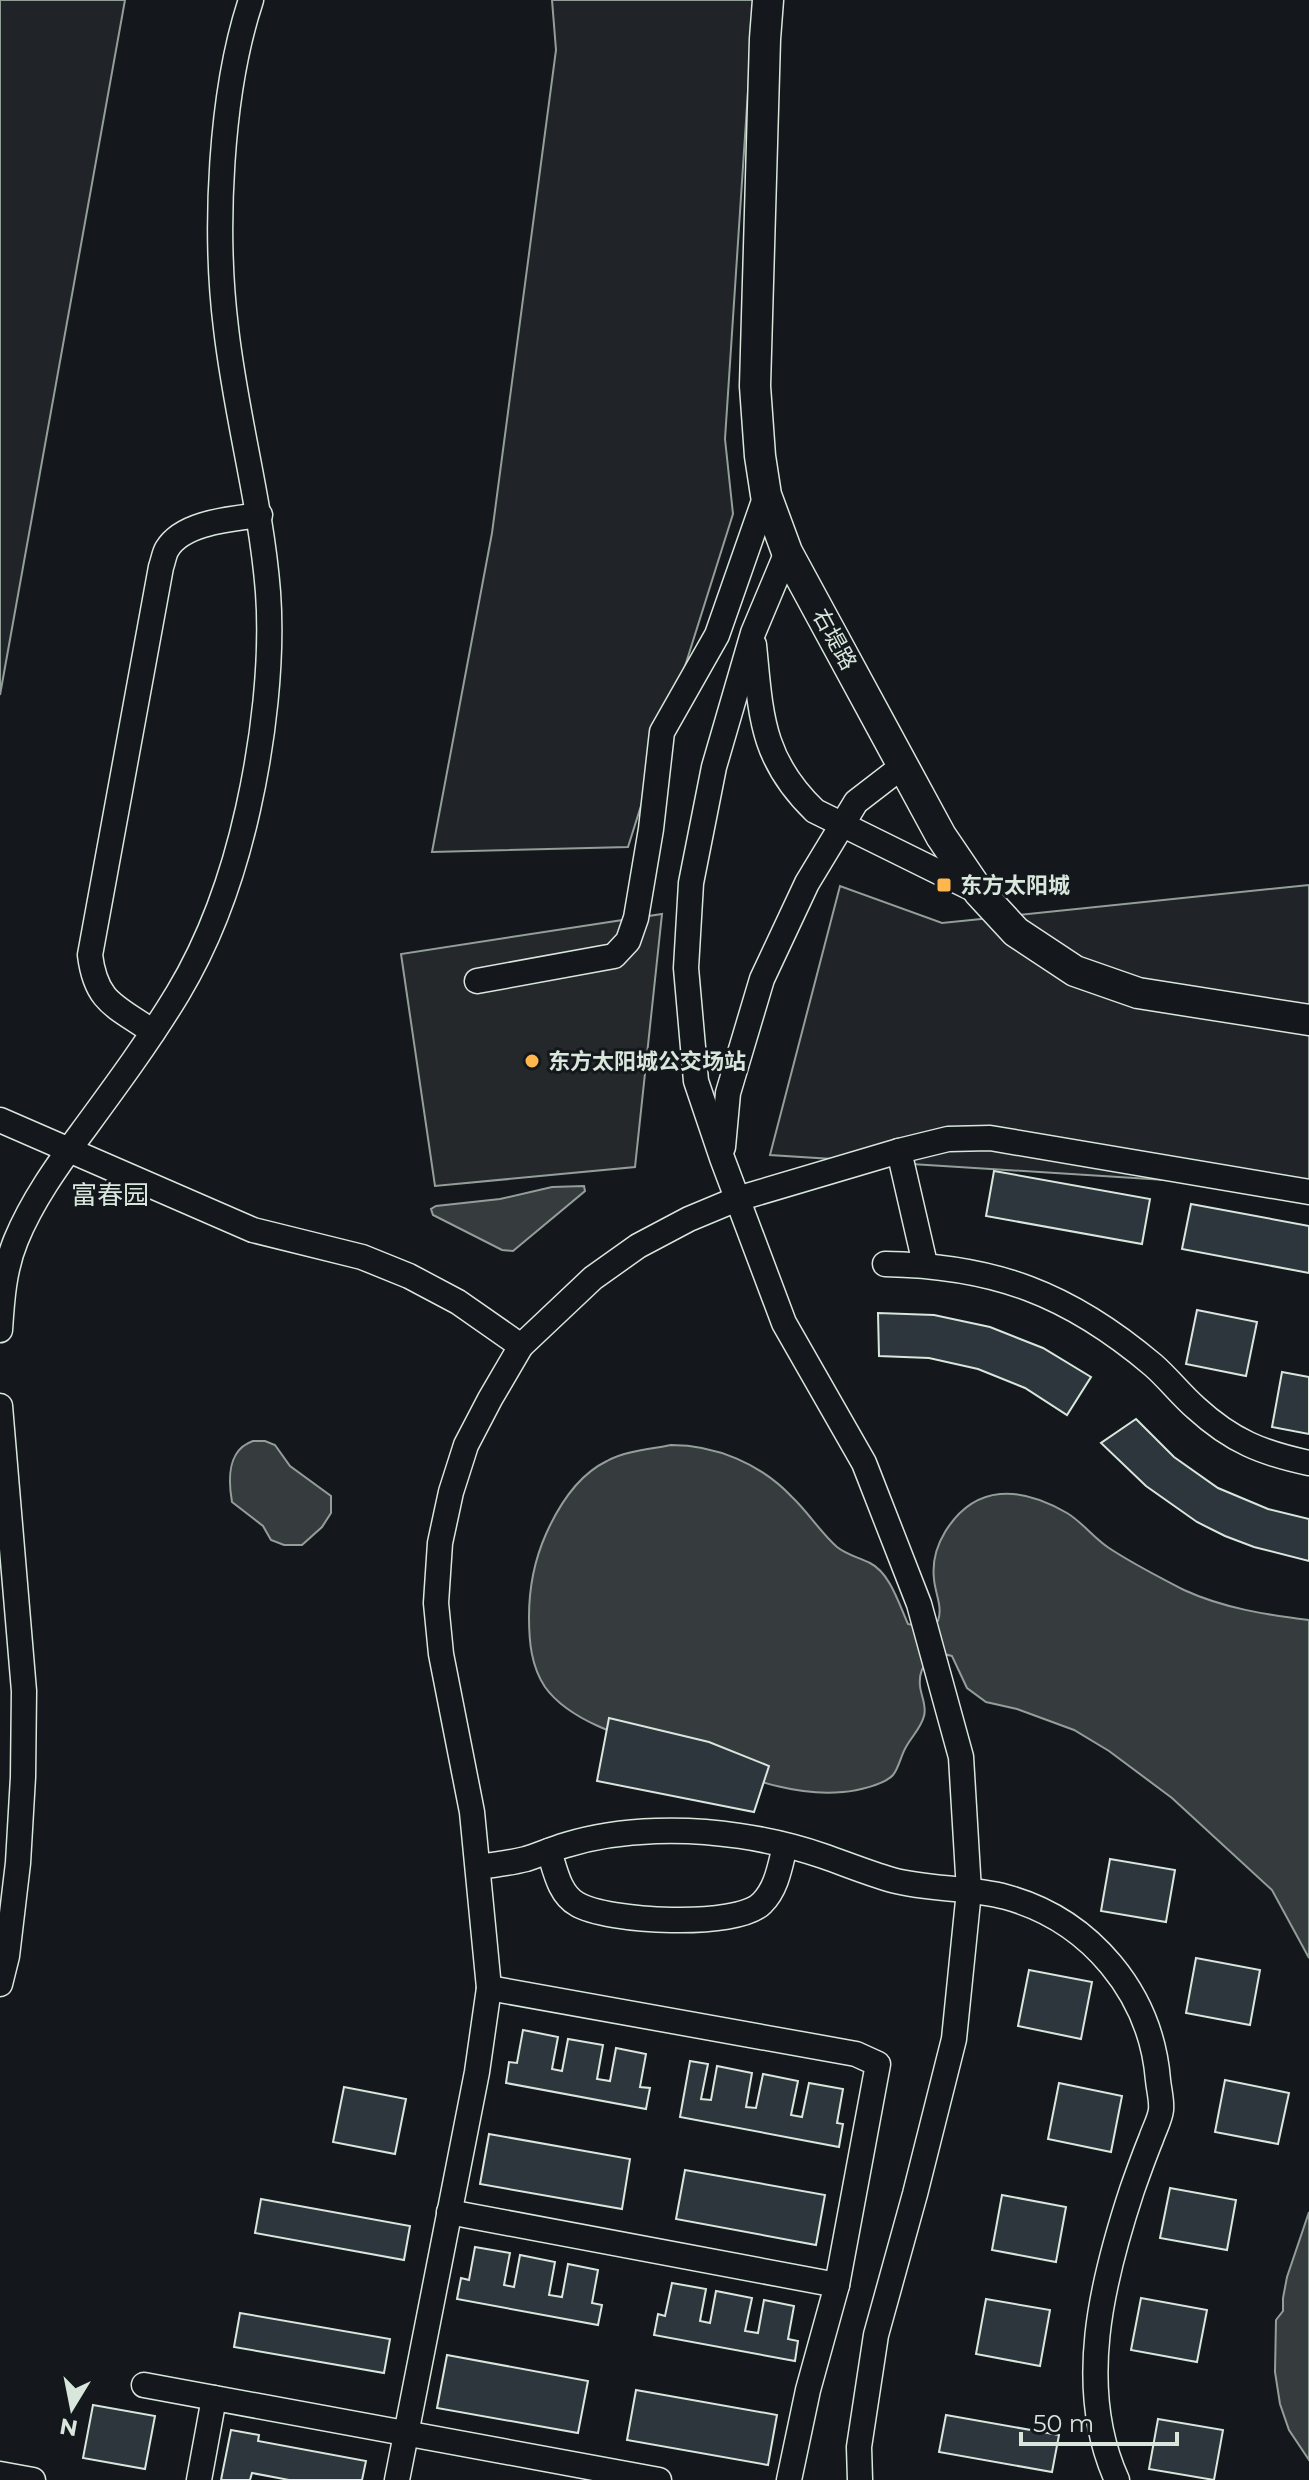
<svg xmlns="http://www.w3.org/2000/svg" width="1309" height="2480" viewBox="0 0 1309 2480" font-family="Montserrat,'Noto Sans SC',sans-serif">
  <rect width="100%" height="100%" fill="#14181c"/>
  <g fill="#202428" stroke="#939e99" stroke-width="2">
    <polygon points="0,0 125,0 0,695"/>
    <polygon points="552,0 754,0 725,439 733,514 628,847 432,852 492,533 556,50"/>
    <polygon points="1309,885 1309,1189 770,1155 840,886 942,923"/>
  </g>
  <polygon fill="#24282b" stroke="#939e99" stroke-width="2" points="662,914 635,1167 435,1186 401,954"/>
  <g fill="#363b3e" stroke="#939e99" stroke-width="2">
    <polygon points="584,1186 585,1191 513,1251 502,1250 433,1215 431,1209 436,1206 500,1199 552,1187"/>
    <path d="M253 1441H265L275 1445 290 1466 331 1496V1513L322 1527 302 1545H284L271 1540 263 1526 232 1502C228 1479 227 1450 253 1441Z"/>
    <path d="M671 1445C716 1445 761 1464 792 1497 808 1512 821 1533 837 1547 847 1555 858 1557 870 1563 890 1573 899 1604 908 1624L920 1627 938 1621C943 1607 935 1593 934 1579 932 1562 936 1547 945 1532 975 1483 1021 1486 1067 1513 1082 1522 1094 1538 1109 1548 1133 1564 1159 1577 1184 1590 1223 1608 1267 1615 1309 1620V1958L1272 1890 1172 1798 1109 1751 1074 1730 1017 1709 986 1702 967 1688 952 1656C932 1650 918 1666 920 1686 921 1696 927 1706 924 1716 921 1728 912 1736 906 1747 901 1755 899 1768 893 1775 884 1785 856 1791 843 1792 791 1797 744 1776 696 1759 649 1743 575 1729 545 1687 531 1666 529 1641 529 1617 529 1588 534 1561 546 1534 558 1507 578 1475 607 1461 625 1451 651 1449 671 1445Z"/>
    <polygon points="1309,2212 1309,2460 1289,2430 1280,2404 1275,2372 1276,2320 1283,2311 1283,2298 1287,2277"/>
  </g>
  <g fill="#2c363c" stroke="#d8e6dc" stroke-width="2">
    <polygon points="994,1171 1150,1199 1142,1244 986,1216"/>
    <polygon points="1191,1204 1309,1226 1309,1273 1182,1249"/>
    <polygon points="1197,1310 1257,1322 1246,1376 1186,1364"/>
    <polygon points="878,1313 934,1315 990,1327 1043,1348 1091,1377 1067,1415 1025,1388 978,1369 929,1358 879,1356"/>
    <polygon points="1282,1372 1309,1377 1309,1434 1272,1427"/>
    <polygon points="1136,1419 1174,1457 1218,1488 1268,1509 1309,1519 1309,1561 1254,1547 1225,1536 1197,1522 1146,1486 1101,1443"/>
    <polygon points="609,1718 709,1742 769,1766 754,1812 597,1781"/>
    <polygon points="1110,1859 1175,1870 1166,1922 1101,1911"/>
    <polygon points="1196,1958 1260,1970 1250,2025 1186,2013"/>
    <polygon points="1029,1970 1092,1982 1081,2039 1018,2026"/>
    <polygon points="523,2030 558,2037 552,2069 562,2071 568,2039 603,2045 597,2079 610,2081 616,2048 646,2054 640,2087 650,2088 646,2109 506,2083 509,2062 517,2063"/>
    <polygon points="690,2061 708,2064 701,2099 711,2100 717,2066 752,2073 746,2107 756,2108 763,2074 798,2081 791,2115 802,2117 809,2083 843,2089 837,2123 843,2124 839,2147 680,2117"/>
    <polygon points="1225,2080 1289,2093 1278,2144 1215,2132"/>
    <polygon points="1059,2083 1122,2096 1111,2152 1048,2139"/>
    <polygon points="344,2087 406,2099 395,2154 333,2142"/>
    <polygon points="489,2134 630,2159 622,2209 480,2184"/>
    <polygon points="685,2170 825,2195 816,2245 676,2219"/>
    <polygon points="1170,2188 1236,2200 1227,2250 1160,2238"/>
    <polygon points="1002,2195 1066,2207 1056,2262 992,2250"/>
    <polygon points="261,2199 410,2226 404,2260 255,2233"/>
    <polygon points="475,2247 510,2253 504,2285 514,2287 520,2255 555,2262 549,2295 562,2297 568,2264 598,2270 592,2303 602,2305 598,2325 457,2299 461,2278 469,2280"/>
    <polygon points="672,2283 706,2289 700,2321 710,2323 716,2291 752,2298 745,2331 758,2333 764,2300 794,2306 788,2339 798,2341 795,2361 654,2335 658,2314 665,2316"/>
    <polygon points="1141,2298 1207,2310 1197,2362 1131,2350"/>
    <polygon points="986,2299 1050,2310 1040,2366 976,2354"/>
    <polygon points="240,2313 390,2339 384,2373 234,2347"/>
    <polygon points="447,2355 588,2381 578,2433 437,2408"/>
    <polygon points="636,2390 777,2415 768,2465 627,2440"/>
    <polygon points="93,2405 155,2416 145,2469 83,2458"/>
    <polygon points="946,2415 1059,2435 1052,2472 939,2452"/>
    <polygon points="1158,2419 1223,2430 1214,2480 1149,2469"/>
    <polygon points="231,2430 259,2435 258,2441 366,2461 362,2480 289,2480 252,2473 250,2480 221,2480"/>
  </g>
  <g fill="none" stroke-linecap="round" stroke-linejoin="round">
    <g stroke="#d8e6dc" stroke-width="27">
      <g id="minor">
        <polyline points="787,552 753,633 714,767 691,883 686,968 696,1081 722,1158 784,1323 864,1463 919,1604 961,1757 969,1891 954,2039 915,2194 876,2335 859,2447 860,2480"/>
        <path d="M754 645C761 715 761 759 815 811L979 892"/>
        <polyline points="477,981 614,956 628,941 636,918 651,829 662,732 717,635 766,495"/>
        <path d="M153 1032C116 1006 96 1003 90 955L161 567C163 562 164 554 167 549 183 522 232 519 260 515"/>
        <polyline points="0,1120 253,1230 362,1257 409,1276 458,1302 521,1346"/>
        <polyline points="723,1147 728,1093 762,979 807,883 856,802 904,765"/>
        <polyline points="899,1151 925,1264"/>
        <path d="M885 1264C995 1266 1069 1294 1153 1365 1168 1378 1181 1395 1196 1408 1232 1441 1262 1453 1309 1463"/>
        <path d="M0 1330C2 1299 4 1269 16 1240 32 1201 57 1166 82 1132 115 1087 149 1041 178 993 211 938 234 872 248 809 263 742 273 661 268 592 261 503 236 417 226 328 214 231 220 93 251 0"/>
        <polyline points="0,1406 24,1691 23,1777 18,1863 7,1956 0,1984"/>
        <path d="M549 1851C555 1869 559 1894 577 1904 606 1922 738 1929 762 1903 777 1888 780 1866 785 1846"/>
        <path d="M478 1867C494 1865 510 1863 526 1859 539 1855 552 1849 566 1845 595 1836 625 1832 656 1831 710 1829 771 1838 823 1856 846 1864 868 1873 892 1880 929 1890 969 1887 1006 1897 1090 1920 1151 1993 1158 2080 1159 2090 1162 2101 1161 2110 1160 2119 1154 2130 1151 2139 1144 2156 1138 2173 1132 2190 1102 2281 1075 2388 1117 2480"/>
        <polyline points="489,1988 856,2054 878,2064 837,2285 808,2390 789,2480"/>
        <polyline points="449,2212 837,2285"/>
        <polyline points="144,2385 659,2480"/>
        <polyline points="0,2474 33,2480"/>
        <polyline points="199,2480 214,2398"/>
        <polyline points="397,2480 477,2072 489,1988 472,1812 441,1654 436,1603 440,1543 451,1492 466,1445 490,1399 521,1346 593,1278 638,1246 689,1219 737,1199 899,1151 948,1139 990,1138 1309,1192"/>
      </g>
    </g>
    <g stroke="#d8e6dc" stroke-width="33">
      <polyline id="major" points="768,0 765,39 755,386 760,456 766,495 787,552 941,836 979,892 1016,932 1075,971 1138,993 1309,1020"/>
    </g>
    <use href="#minor" stroke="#14181c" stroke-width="24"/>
    <use href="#major" stroke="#14181c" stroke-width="30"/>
  </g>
  <g fill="#ffb74d" stroke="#14181c" stroke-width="3">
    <rect x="936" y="877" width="16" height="16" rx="4"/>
    <circle cx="532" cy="1061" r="8"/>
  </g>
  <g text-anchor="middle" stroke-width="6" stroke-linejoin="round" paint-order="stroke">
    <g font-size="22" fill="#d8e6dc" stroke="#14181c">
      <text transform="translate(835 639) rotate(61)" y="8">右堤路</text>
    </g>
    <g font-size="22" font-weight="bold" fill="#d8e6dc" stroke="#14181c" text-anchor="start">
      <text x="960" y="893">东方太阳城</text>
      <text x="548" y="1069">东方太阳城公交场站</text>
    </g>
    <g font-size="26" fill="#d8e6dc" stroke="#14181c">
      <text x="110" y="1204">富春园</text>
    </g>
  </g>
  <g transform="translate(72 2408) rotate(190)" stroke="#14181c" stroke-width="6" paint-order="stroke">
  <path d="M0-6L14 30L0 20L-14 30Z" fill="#d8e6dc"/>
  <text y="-12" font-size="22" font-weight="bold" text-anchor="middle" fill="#d8e6dc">N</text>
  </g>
  <path d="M1021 2432v12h156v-12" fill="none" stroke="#d8e6dc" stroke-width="4"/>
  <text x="1033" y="2432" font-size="24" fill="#d8e6dc" stroke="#14181c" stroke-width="6" paint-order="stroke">50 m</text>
</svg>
